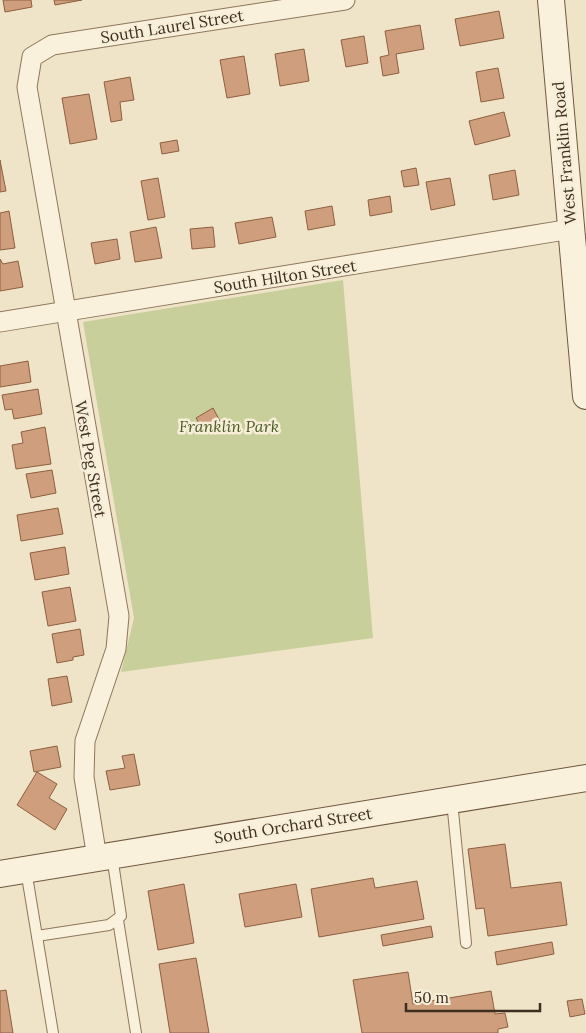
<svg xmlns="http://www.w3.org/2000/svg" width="586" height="1033" viewBox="0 0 586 1033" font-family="Lora,serif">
  <rect width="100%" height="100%" fill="#f0e4c8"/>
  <polygon fill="#c9cf9b" points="343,280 373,638 121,672 134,618 83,322"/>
  <g fill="#cf9f7d" stroke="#8d5f41">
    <polygon points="3,0 31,0 32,7 5,12"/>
    <polygon points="54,0 82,0 55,5"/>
    <polygon points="499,11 504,38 460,46 455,19"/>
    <polygon points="420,25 424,49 396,54 399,73 383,76 380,57 389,55 385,31"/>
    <polygon points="364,36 368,63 346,67 341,40"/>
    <polygon points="304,49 309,81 280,86 275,54"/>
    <polygon points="244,56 250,94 227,98 220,60"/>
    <polygon points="498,68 504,98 481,102 476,72"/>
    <polygon points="130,77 134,100 120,102 122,120 111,122 104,82"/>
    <polygon points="89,94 97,139 70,144 62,98"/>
    <polygon points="504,112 510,136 475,145 469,121"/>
    <polygon points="177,140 179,151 162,154 160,143"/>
    <polygon points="0,160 6,191 0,192"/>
    <polygon points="416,168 419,185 404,187 401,171"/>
    <polygon points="515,170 519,195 493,200 489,175"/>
    <polygon points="158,178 165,217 148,220 141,181"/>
    <polygon points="450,178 455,205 431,210 426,182"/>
    <polygon points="390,196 392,212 370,216 368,200"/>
    <polygon points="332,206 335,225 308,230 305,211"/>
    <polygon points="9,211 15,248 0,250 0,213"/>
    <polygon points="272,217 276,237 239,244 235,223"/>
    <polygon points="156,227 162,258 135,262 130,232"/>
    <polygon points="213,227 215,247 192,249 190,229"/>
    <polygon points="117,239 120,259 95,264 91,243"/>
    <polygon points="0,259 3,264 18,261 23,287 0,291"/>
    <polygon points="28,361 31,382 0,387 0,366"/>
    <polygon points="38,389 42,414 14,419 12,409 5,410 2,395"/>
    <polygon points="213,408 222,425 206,434 196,418"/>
    <polygon points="45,427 51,464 16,469 12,445 23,443 21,432"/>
    <polygon points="52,470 56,493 31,498 26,474"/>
    <polygon points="58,508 63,534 21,541 17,515"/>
    <polygon points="65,547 69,574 35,580 30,553"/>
    <polygon points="70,587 76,621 48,626 42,592"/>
    <polygon points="80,629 84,655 73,657 73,660 57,663 52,634"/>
    <polygon points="67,676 72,702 52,706 48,679"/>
    <polygon points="57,746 61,767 34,772 30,751"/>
    <polygon points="134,754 140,785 110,790 106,771 125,768 122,756"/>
    <polygon points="37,772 57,784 49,798 67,809 55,830 17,805"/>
    <polygon points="505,844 511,888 561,882 567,925 488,936 484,908 476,909 468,849"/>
    <polygon points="373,878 375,888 417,881 424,919 319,937 311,889"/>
    <polygon points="184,884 194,943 158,950 148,891"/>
    <polygon points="296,884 302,917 245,927 239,894"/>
    <polygon points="431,926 433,937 383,946 381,935"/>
    <polygon points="552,942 554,954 497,965 495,952"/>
    <polygon points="196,958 209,1033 170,1033 159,964"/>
    <polygon points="408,972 413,1004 491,991 495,1014 505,1013 508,1027 498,1029 498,1033 362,1033 353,980"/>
    <polygon points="6,990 13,1033 0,1033 0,991"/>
    <polygon points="582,999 585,1014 570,1017 567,1001"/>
  </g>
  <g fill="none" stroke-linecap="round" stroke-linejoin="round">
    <g stroke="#8d765c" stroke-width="12">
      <g id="lane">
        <polyline points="452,801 466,943"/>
        <polyline points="26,870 53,1033"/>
        <polyline points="118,920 136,1033"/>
        <polyline points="37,936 109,925 121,916 112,856"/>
      </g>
    </g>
    <g stroke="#8d765c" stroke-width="21">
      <g id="street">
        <polyline points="0,322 571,229"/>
        <polyline points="97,858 84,777 85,741 116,649 119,616 27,87 32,57 52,45 345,0"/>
      </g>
    </g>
    <g stroke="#6f573f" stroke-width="28">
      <g id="secondary">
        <polyline points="551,0 586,396"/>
        <polyline points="0,874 586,778"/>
      </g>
    </g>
    <use href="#lane" stroke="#faf1dc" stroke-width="10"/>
    <use href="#street" stroke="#faf1dc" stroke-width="19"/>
    <use href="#secondary" stroke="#faf1dc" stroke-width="26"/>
  </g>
  <g text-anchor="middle" stroke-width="5" stroke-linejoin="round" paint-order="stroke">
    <g font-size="16" fill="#3d2e20" stroke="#f7eed8">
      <text transform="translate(172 26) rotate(-9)" y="6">South Laurel Street</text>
      <text transform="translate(564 153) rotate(-95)" y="6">West Franklin Road</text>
      <text transform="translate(285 276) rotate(-9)" y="6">South Hilton Street</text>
      <text transform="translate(91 459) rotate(80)" y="6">West Peg Street</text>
      <text transform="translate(293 825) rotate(-9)" y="6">South Orchard Street</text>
    </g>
    <g font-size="16" font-style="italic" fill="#4d5a26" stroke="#f7eed8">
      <text x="229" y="432">Franklin Park</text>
    </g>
  </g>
  <path d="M406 1003v8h134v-8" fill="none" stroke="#3d2e20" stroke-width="2.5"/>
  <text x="414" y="1003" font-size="15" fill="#3d2e20" stroke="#f7eed8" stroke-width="4" paint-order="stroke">50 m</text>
</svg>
